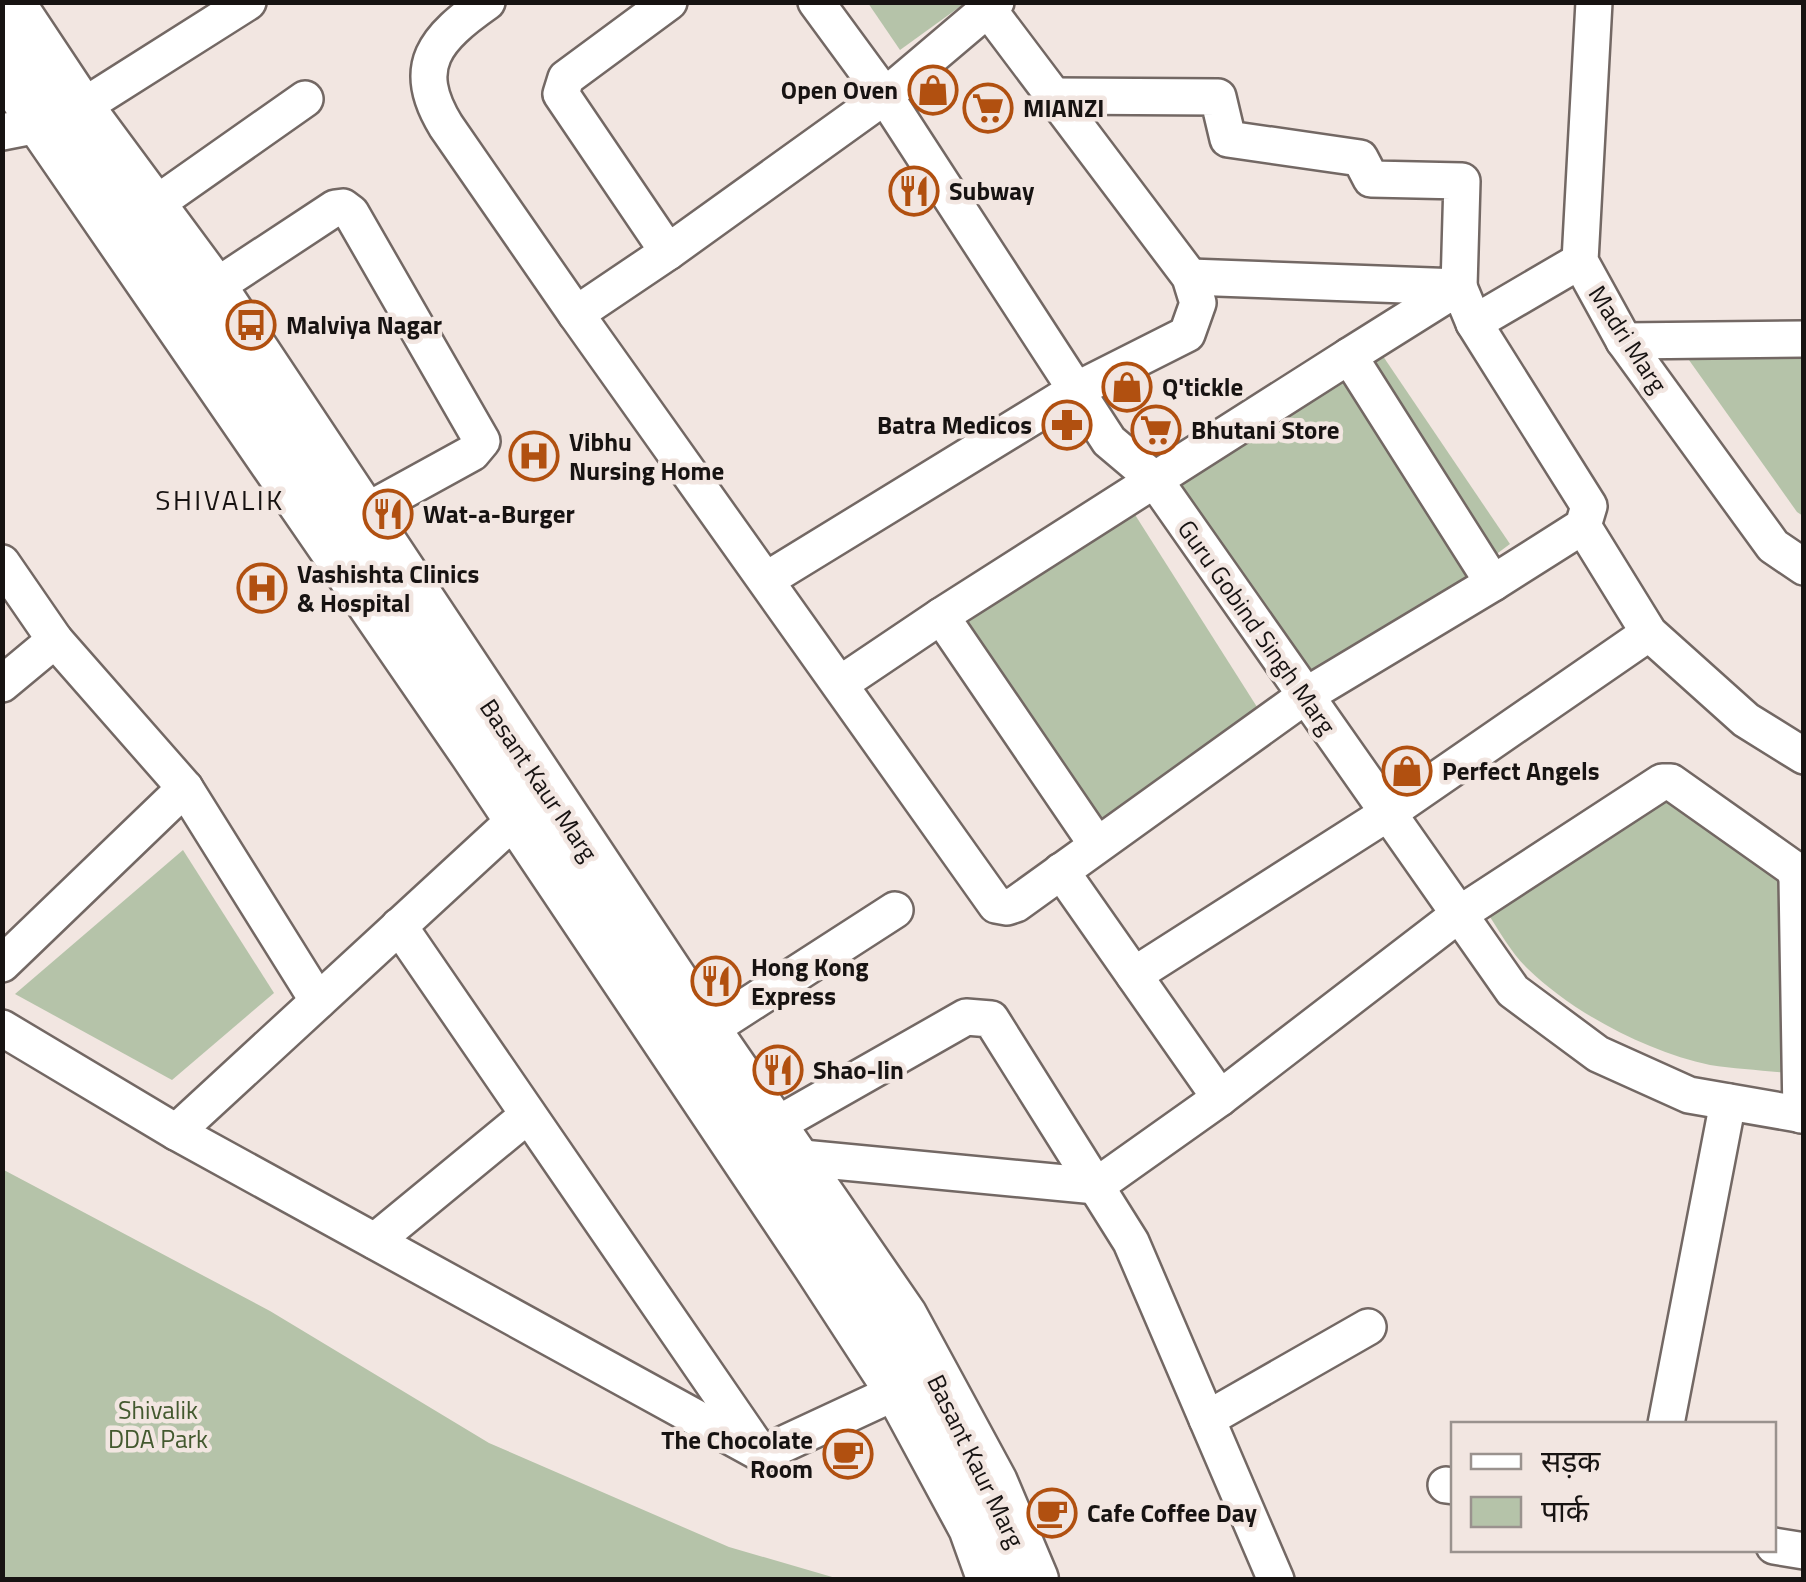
<svg xmlns="http://www.w3.org/2000/svg" width="1806" height="1582" viewBox="0 0 1806 1582" font-family="'Titillium Web','Noto Sans Devanagari',sans-serif">
  <rect width="100%" height="100%" fill="#f2e6e1"/>
  <g fill="#b5c3a9">
    <polygon points="868,3 965,3 900,50"/>
    <polygon points="1366,331 1510,544 1305,696 1154,479"/>
    <polygon points="1679,346 1803,350 1803,516 1797,512"/>
    <polygon points="1132,510 1264,718 1096,826 964,618"/>
    <path d="M1665 796 1778 858 1786 1073C1761 1070 1734 1069 1710 1065 1648 1052 1573 1013 1528 969 1512 954 1500 932 1488 914Z"/>
    <polygon points="183,850 274,993 172,1080 15,994"/>
    <polygon points="2,1169 270,1311 489,1443 729,1547 839,1579 3,1579"/>
  </g>
  <g fill="none" stroke-linecap="round" stroke-linejoin="round">
    <g stroke="#736864" stroke-width="40">
      <g id="street">
        <path d="M487 2C436 38 409 66 446 126L576 314 668 252"/>
        <polyline points="669,2 566,78 561,94 668,252 885,96 996,2"/>
        <polyline points="816,2 885,96 1109,441 1154,479 1513,991 1598,1054 1689,1095 1804,1115"/>
        <polyline points="1594,2 1580,261 1624,341 1773,546 1804,567"/>
        <polyline points="1054,96 1218,97 1228,139 1360,158 1371,179 1462,181 1459,287 1190,277"/>
        <polyline points="2,132 43,124 79,109 248,2"/>
        <polyline points="150,208 305,99"/>
        <polyline points="212,289 335,208 343,207 351,213 482,441 472,453 361,514"/>
        <polyline points="576,314 996,905 1007,907 1016,904 1305,696 1493,583 1349,356 941,616 1097,845"/>
        <polyline points="1474,323 1580,261"/>
        <polyline points="1624,341 1804,339"/>
        <polyline points="1349,356 1459,287 1474,323 1589,506 1583,526 1493,583"/>
        <polyline points="1583,526 1649,633 1746,720 1804,756"/>
        <polyline points="2,563 55,640 185,788 318,1001"/>
        <polyline points="766,580 1076,390 1187,334 1198,303 1190,277 988,9"/>
        <polyline points="2,684 55,640"/>
        <polyline points="840,684 941,616"/>
        <polyline points="1061,871 1220,1098"/>
        <polyline points="399,926 758,1449"/>
        <polyline points="2,964 185,788"/>
        <polyline points="1134,975 1388,813 1649,633"/>
        <polyline points="2,1028 176,1132 762,1454 900,1390"/>
        <polyline points="706,1032 895,910"/>
        <polyline points="176,1132 519,816"/>
        <polyline points="755,1137 966,1017 991,1019 1131,1242 1276,1580"/>
        <polyline points="779,1160 792,1157 1096,1186 1220,1098 1458,915 1662,782 1671,782 1794,869 1797,879 1801,1115"/>
        <polyline points="375,1241 528,1115"/>
        <polyline points="1207,1419 1368,1327"/>
        <polyline points="1666,1424 1728,1102"/>
        <polyline points="1446,1485 1454,1486"/>
        <polyline points="1774,1546 1804,1551"/>
      </g>
    </g>
    <g stroke="#736864" stroke-width="55">
      <g id="secondary">
        <polyline points="8,2 79,109 212,289 706,1032 902,1317 992,1483 1033,1580"/>
        <polyline points="2,58 43,124 475,752 818,1264 900,1390 974,1527 993,1580"/>
      </g>
    </g>
    <use href="#street" stroke="#fff" stroke-width="35"/>
    <use href="#secondary" stroke="#fff" stroke-width="50"/>
  </g>
  <defs>
    <g id="shop-ring" transform="scale(2.5)"><circle r="9.5" fill="#f2e6e1" stroke="#b15010" stroke-width="1.5"/><path d="M-5-2.5h2.3a2.7 3.5 0 0 1 5.4 0H5L5.5 6h-11ZM-1.5-2.5h3a1.5 2.3 0 0 0-3 0Z" fill="#b15010"/></g>
    <g id="supermarket-ring" transform="scale(2.5)"><circle r="9.5" fill="#f2e6e1" stroke="#b15010" stroke-width="1.5"/><path d="M-6-5.5h2.5l.6 2H6L4.5 2H-2.5L-4.4-4H-6ZM-1.5 3.2a1.3 1.3 0 1 0 .1 0ZM3 3.2a1.3 1.3 0 1 0 .1 0Z" fill="#b15010"/></g>
    <g id="restaurant-ring" transform="scale(2.5)"><circle r="9.5" fill="#f2e6e1" stroke="#b15010" stroke-width="1.5"/><path d="M-5-6h1v4h1v-4h1v4h1v-4h1v5L-1.5 .5V6h-2V.5L-5-1ZM5-6V6H3V1.5H1.5Q1.5-4 5-6Z" fill="#b15010"/></g>
    <g id="bus-ring" transform="scale(2.5)"><circle r="9.5" fill="#f2e6e1" stroke="#b15010" stroke-width="1.5"/><path d="M-5-6H5V4H4V6H2V4H-2V6H-4V4H-5ZM-3.5-4V0h7V-4ZM-3.5 1.2v1.5H-2V1.2ZM2 1.2v1.5H3.5V1.2Z" fill="#b15010"/></g>
    <g id="pharmacy-ring" transform="scale(2.5)"><circle r="9.5" fill="#f2e6e1" stroke="#b15010" stroke-width="1.5"/><path d="M-2-6h4v4h4v4h-4v4h-4v-4h-4v-4h4Z" fill="#b15010"/></g>
    <g id="hospital-ring" transform="scale(2.5)"><circle r="9.5" fill="#f2e6e1" stroke="#b15010" stroke-width="1.5"/><path d="M-5-5h3v3.5h4V-5h3V5h-3V1.5h-4V5h-3Z" fill="#b15010"/></g>
    <g id="cafe-ring" transform="scale(2.5)"><circle r="9.5" fill="#f2e6e1" stroke="#b15010" stroke-width="1.5"/><path d="M-5.5-4.5H6V0H3Q3 3.5 0 3.5H-2.5Q-5.5 3.5-5.5 0ZM3-3.2v2h1.7v-2ZM-6 4.5H4V6H-6Z" fill="#b15010"/></g>
  </defs>
  <g fill-rule="evenodd">
    <use href="#shop-ring" x="933" y="90"/>
    <use href="#supermarket-ring" x="988" y="108"/>
    <use href="#restaurant-ring" x="914" y="191"/>
    <use href="#bus-ring" x="251" y="325"/>
    <use href="#shop-ring" x="1127" y="387"/>
    <use href="#pharmacy-ring" x="1067" y="425"/>
    <use href="#supermarket-ring" x="1156" y="430"/>
    <use href="#hospital-ring" x="534" y="456"/>
    <use href="#restaurant-ring" x="388" y="514"/>
    <use href="#hospital-ring" x="262" y="588"/>
    <use href="#shop-ring" x="1407" y="771"/>
    <use href="#restaurant-ring" x="716" y="981"/>
    <use href="#restaurant-ring" x="778" y="1070"/>
    <use href="#cafe-ring" x="848" y="1454"/>
    <use href="#cafe-ring" x="1052" y="1513"/>
  </g>
  <g text-anchor="middle" stroke-width="9" stroke-linejoin="round" paint-order="stroke">
    <g font-size="25" font-weight="bold" fill="#171312" stroke="#f2e6e1" text-anchor="start">
      <text x="898" y="99" text-anchor="end">Open Oven</text>
      <text x="1023" y="117">MIANZI</text>
      <text x="949" y="200">Subway</text>
      <text x="286" y="334">Malviya Nagar</text>
      <text x="1162" y="396">Q'tickle</text>
      <text x="1032" y="434" text-anchor="end">Batra Medicos</text>
      <text x="1191" y="439">Bhutani Store</text>
      <text x="569" y="451">Vibhu<tspan x="569" dy="29">Nursing Home</tspan></text>
      <text x="423" y="523">Wat-a-Burger</text>
      <text x="297" y="583">Vashishta Clinics<tspan x="297" dy="29">&amp; Hospital</tspan></text>
      <text x="1442" y="780">Perfect Angels</text>
      <text x="751" y="976">Hong Kong<tspan x="751" dy="29">Express</tspan></text>
      <text x="813" y="1079">Shao-lin</text>
      <text x="813" y="1449" text-anchor="end">The Chocolate<tspan x="813" dy="29">Room</tspan></text>
      <text x="1087" y="1522">Cafe Coffee Day</text>
    </g>
    <g font-size="25" fill="#171312" stroke="#f2e6e1">
      <text transform="translate(1628 339) rotate(57)" y="9">Madri Marg</text>
      <text transform="translate(1257 627) rotate(55)" y="9">Guru Gobind Singh Marg</text>
      <text transform="translate(539 780) rotate(56)" y="9">Basant Kaur Marg</text>
      <text transform="translate(976 1461) rotate(64)" y="9">Basant Kaur Marg</text>
    </g>
    <g font-size="25" fill="#43592f" stroke="#f2e6e1">
      <text x="158" y="1419">Shivalik<tspan x="158" dy="29">DDA Park</tspan></text>
    </g>
    <g font-size="28" letter-spacing="2.5" fill="#171312" stroke="#f2e6e1">
      <text x="220" y="510">SHIVALIK</text>
    </g>
  </g>
  <rect width="1806" height="1582" fill="none" stroke="#171312" stroke-width="10"/>
  <rect x="1451" y="1422" width="325" height="130" fill="#f2e6e1" stroke="#9a928e" stroke-width="2.5"/>
  <rect x="1471" y="1454" width="50" height="15" fill="#ffffff" stroke="#9a928e" stroke-width="2.5"/>
  <text x="1541" y="1472" font-size="30" fill="#171312">सड़क</text>
  <rect x="1471" y="1497" width="50" height="30" fill="#b5c3a9" stroke="#9a928e" stroke-width="2.5"/>
  <text x="1541" y="1522" font-size="30" fill="#171312">पार्क</text>
</svg>
